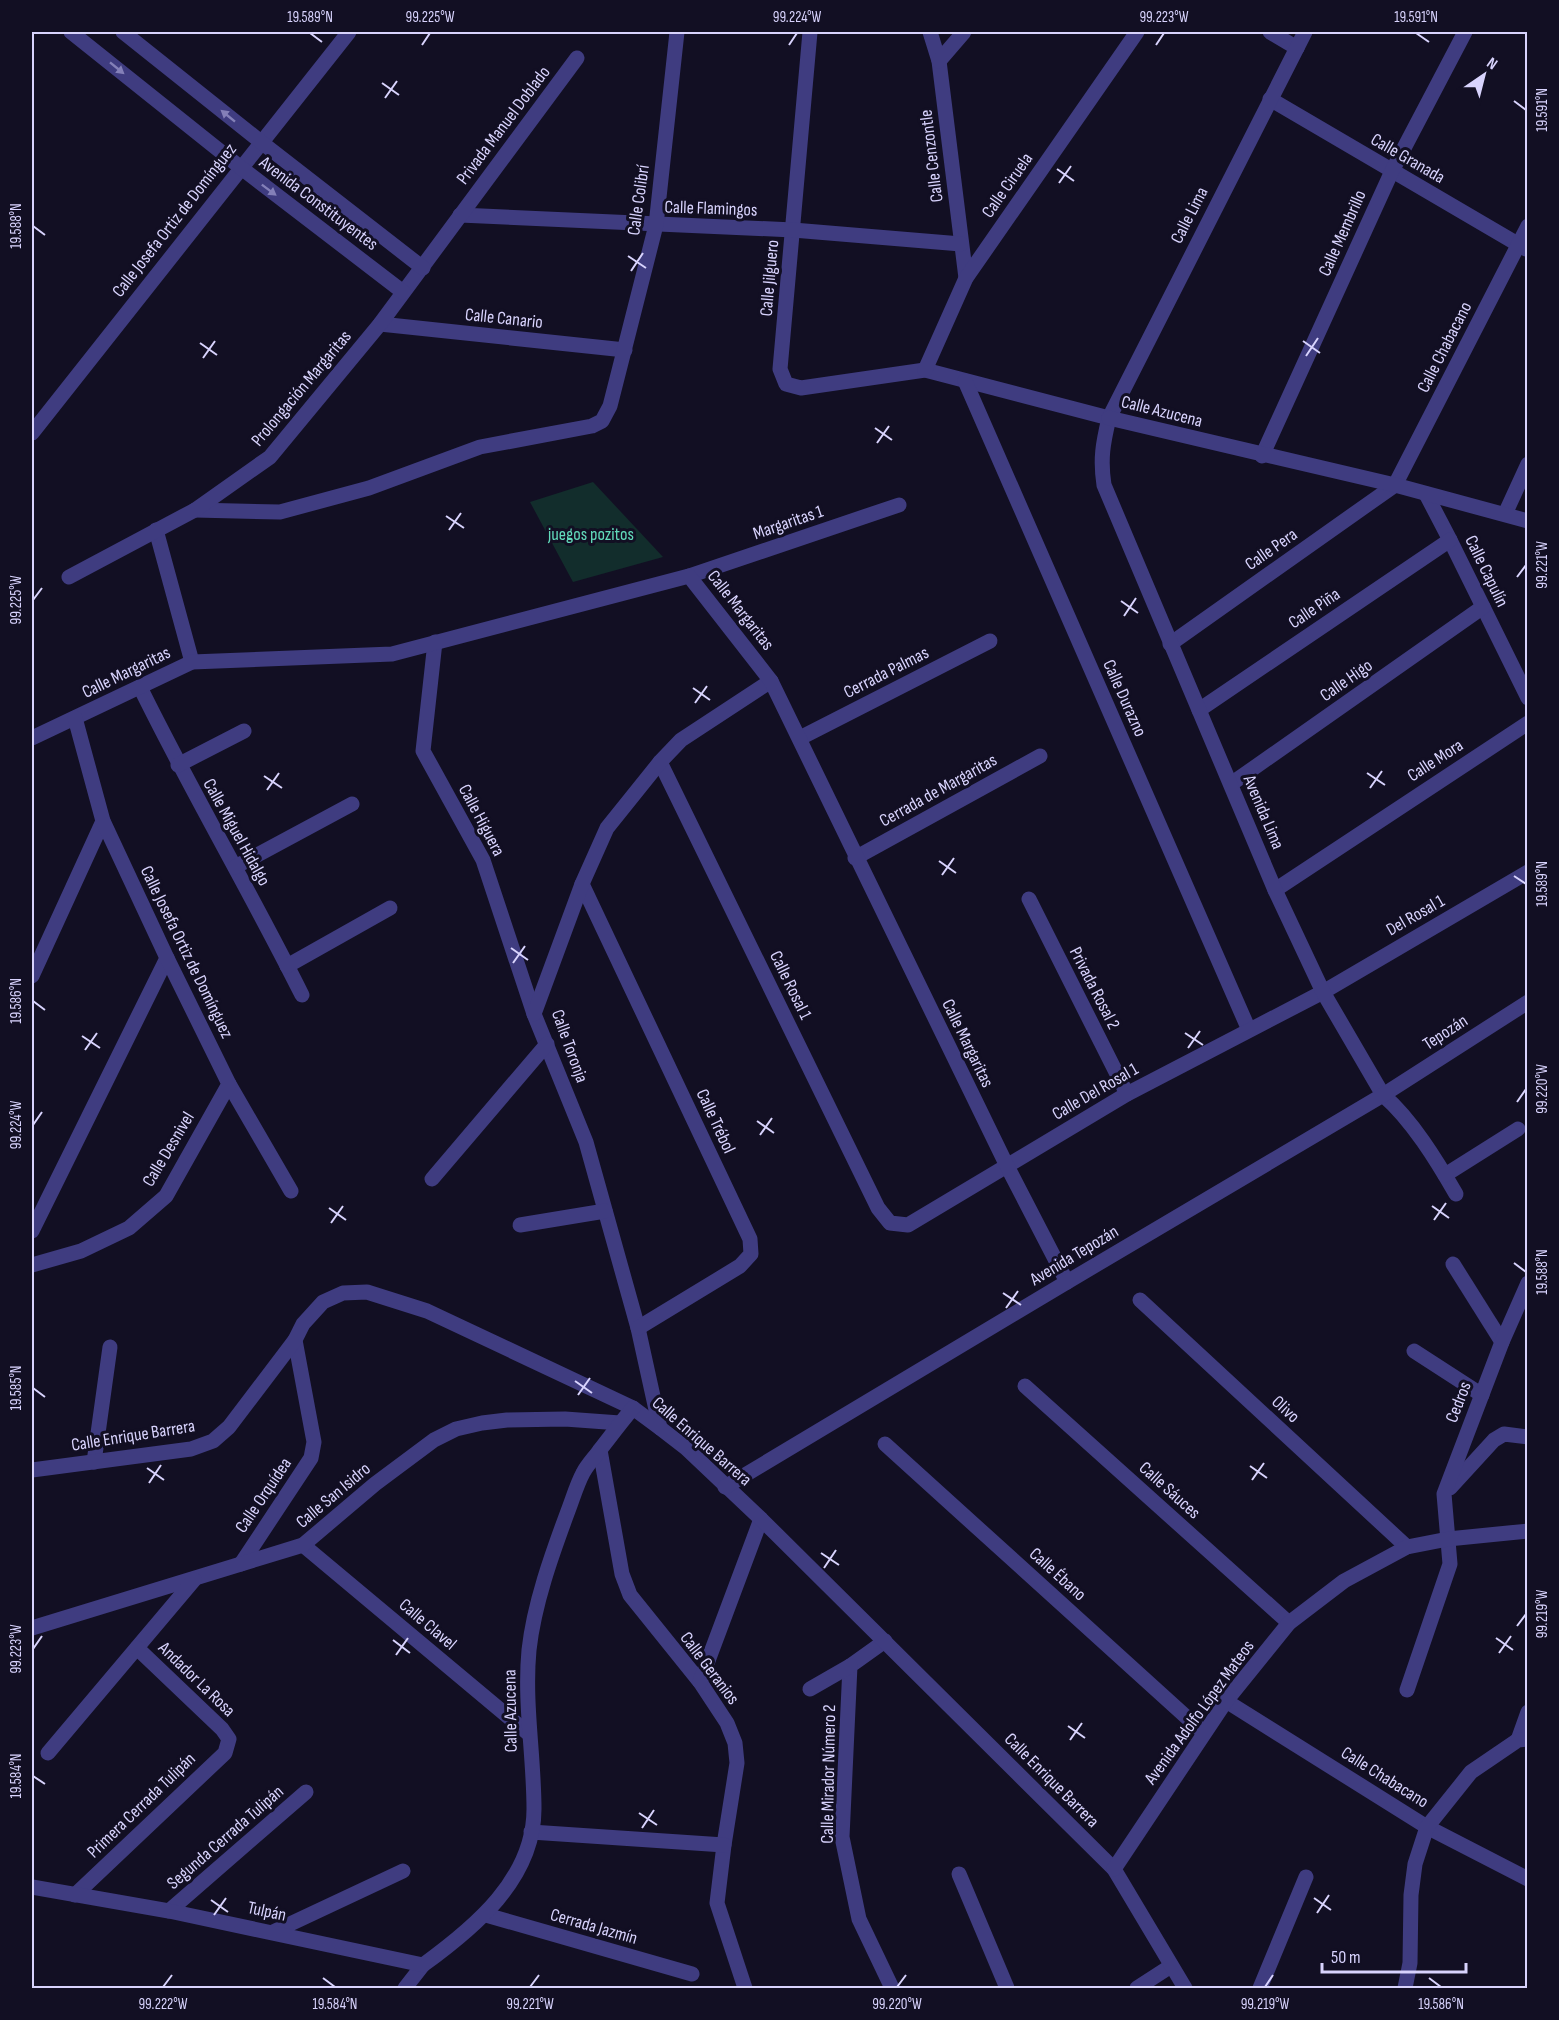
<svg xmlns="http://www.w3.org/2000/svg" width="1559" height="2020" viewBox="0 0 1559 2020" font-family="'Sofia Sans Condensed',sans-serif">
  <rect width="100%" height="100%" fill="#120f23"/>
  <polygon fill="#122d2c" points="593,482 663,557 573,582 530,502"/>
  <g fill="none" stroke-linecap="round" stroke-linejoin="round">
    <g stroke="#3f3c80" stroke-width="15">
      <polyline points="810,32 780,369 786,384 801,388 925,370 1109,418"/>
      <polyline points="930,32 939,61 966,278"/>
      <polyline points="1270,32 1297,48"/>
      <polyline points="939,61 964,32"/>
      <polyline points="1270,99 1526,249"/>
      <polyline points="460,215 793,230 961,244"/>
      <polyline points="380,324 625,350"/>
      <polyline points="925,370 966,278 1137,32"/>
      <polyline points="965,381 1249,1030"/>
      <polyline points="32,433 349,32"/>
      <polyline points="1262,456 1392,171 1465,32"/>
      <polyline points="1426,494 1450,540 1528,698"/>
      <polyline points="195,510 280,512 369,488 480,447 592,426 602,421 610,406 656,225 677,32"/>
      <polyline points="1505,514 1528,464"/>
      <polyline points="156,530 192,662"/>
      <polyline points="689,576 899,505"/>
      <polyline points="69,577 195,510 270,457 380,324 577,58"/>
      <polyline points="435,642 423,751 483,860 534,1014 586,1142 638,1328 660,1428"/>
      <polyline points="1170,644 1395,485 1528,226"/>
      <path d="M140 687C191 791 250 891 302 995"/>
      <polyline points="1199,710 1450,540"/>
      <polyline points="800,738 990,641"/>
      <polyline points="660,762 878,1208 890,1223 908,1225 1127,1094 1323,992 1528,872"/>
      <polyline points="178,765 244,731"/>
      <polyline points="1231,784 1483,607"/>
      <polyline points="855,858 1040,756"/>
      <polyline points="235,867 352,804"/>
      <polyline points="582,884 750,1239 751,1254 740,1266 638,1328"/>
      <polyline points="1275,890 1528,723"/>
      <polyline points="1029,899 1127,1094"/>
      <polyline points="287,966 390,908"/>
      <polyline points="32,976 103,821"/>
      <polyline points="534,1014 582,884 607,828 660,762 681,740 771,681"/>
      <polyline points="229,1084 291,1191"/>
      <path d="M1383 1095C1412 1120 1437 1161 1456 1194"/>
      <polyline points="1445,1175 1518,1129"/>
      <polyline points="432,1179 547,1044"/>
      <polyline points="520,1225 605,1211"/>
      <polyline points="32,1231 167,958"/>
      <polyline points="1453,1264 1502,1342"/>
      <polyline points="1140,1300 1407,1547"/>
      <polyline points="1414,1351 1482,1395"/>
      <polyline points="1025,1386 1289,1623"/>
      <polyline points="885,1444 1204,1733"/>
      <polyline points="600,1450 622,1574 630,1595 700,1682 727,1723 735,1743 737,1763 724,1845 717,1903 745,1988"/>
      <polyline points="94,1462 110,1347"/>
      <polyline points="1450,1488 1494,1440 1504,1434 1528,1437"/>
      <polyline points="303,1545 529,1734"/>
      <polyline points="241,1564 311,1458 314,1442 295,1340"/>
      <polyline points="32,1628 303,1545 375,1484 434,1440 456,1429 482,1423 507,1420 565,1419 620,1423"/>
      <polyline points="885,1641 850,1666 842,1837 859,1919 892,1988"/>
      <polyline points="700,1682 761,1519"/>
      <polyline points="810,1689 850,1666"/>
      <polyline points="1407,1690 1450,1564 1444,1494 1502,1342 1528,1283"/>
      <polyline points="1226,1701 1427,1827 1528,1879"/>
      <polyline points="1518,1740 1528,1712"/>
      <polyline points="48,1753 194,1580"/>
      <polyline points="531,1832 724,1845"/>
      <polyline points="959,1874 1007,1988"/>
      <polyline points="75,1895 225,1753 229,1739 222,1729 137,1648"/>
      <polyline points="169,1911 306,1792"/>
      <polyline points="486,1915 692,1974"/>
      <polyline points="273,1932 403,1871"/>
      <polyline points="405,1988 423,1965"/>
      <polyline points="1137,1988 1171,1966"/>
      <polyline points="1260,1988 1306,1877"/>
      <polyline points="1405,1988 1410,1963 1411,1895 1415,1864 1427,1827 1471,1772 1518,1740 1528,1739"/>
    </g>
    <g stroke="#3f3c80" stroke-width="15">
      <polyline points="71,32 240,167 403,292"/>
      <polyline points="123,32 261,142 423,268"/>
      <path d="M1305 32 1109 418C1103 443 1100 459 1104 485L1275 890 1323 992 1383 1095"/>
      <polyline points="1109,418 1395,485 1528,521"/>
      <polyline points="32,738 192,662 392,654 689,576 771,681 1007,1166 1067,1282"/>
      <polyline points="32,1265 81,1251 129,1228 166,1196 229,1084 167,958 103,821 75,718"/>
      <polyline points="32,1470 191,1449 213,1441 229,1427 295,1340 303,1324 323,1302 343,1293 367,1292 427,1311 633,1408 660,1428 686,1448 761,1519 1114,1869 1185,1988"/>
      <polyline points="725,1487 1067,1282 1383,1095 1528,1002"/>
      <polyline points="1114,1869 1226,1701 1289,1623 1344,1581 1407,1547 1448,1539 1528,1531"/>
      <path d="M32 1887 169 1911 423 1965C474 1928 534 1879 534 1809 534 1756 524 1703 529 1650 534 1604 552 1554 568 1511 573 1498 577 1484 583 1473 587 1465 594 1458 599 1451 610 1437 621 1422 633 1408"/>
    </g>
  </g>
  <defs><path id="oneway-solid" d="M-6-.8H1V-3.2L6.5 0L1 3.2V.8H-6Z" transform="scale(1.5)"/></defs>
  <g fill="#8480b8">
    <use href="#oneway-solid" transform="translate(117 68) rotate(39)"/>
    <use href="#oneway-solid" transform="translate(228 116) rotate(-141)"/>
    <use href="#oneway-solid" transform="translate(269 190) rotate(37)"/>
  </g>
  <path fill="none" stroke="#d8d3fd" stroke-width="2" d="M310 33 322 42M1416 33 1429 42M422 45 430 33M789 45 797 33M1156 45 1164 33M382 83 399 95M385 98 397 81M1514 101 1526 110M1057 169 1074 181M1059 183 1071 166M33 226 45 235M628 256 646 268M631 271 643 253M1303 341 1320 353M200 343 217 355M1306 356 1318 338M203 358 215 341M875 428 892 440M877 443 889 426M446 516 464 528M449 530 461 513M1517 577 1526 565M33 600 42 588M1121 601 1138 613M1124 616 1136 598M693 688 710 700M695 703 707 686M1367 773 1385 785M264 776 282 788M1370 788 1382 771M267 790 279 773M939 861 956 873M942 875 954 858M1514 876 1526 884M511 948 528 960M513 963 525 946M33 1001 45 1010M1185 1033 1203 1045M82 1036 100 1048M1188 1048 1200 1031M85 1050 97 1033M1517 1102 1526 1089M757 1121 774 1133M33 1125 42 1112M760 1135 772 1118M1432 1206 1449 1218M329 1208 346 1220M1434 1220 1446 1203M331 1223 343 1206M1514 1263 1526 1272M1003 1293 1021 1305M1006 1308 1018 1291M575 1381 592 1393M33 1388 45 1397M578 1395 590 1378M1250 1466 1267 1478M147 1468 164 1480M1252 1480 1264 1463M149 1483 161 1465M821 1553 839 1565M824 1568 836 1550M1517 1626 1526 1614M1496 1638 1513 1650M393 1640 410 1653M33 1649 42 1636M1499 1653 1511 1636M396 1655 408 1638M1068 1726 1085 1738M1070 1740 1082 1723M33 1776 45 1784M639 1813 657 1825M642 1828 654 1810M1314 1898 1331 1910M211 1900 228 1912M1317 1913 1329 1895M214 1915 226 1898M323 1978 335 1987M1429 1978 1441 1987M163 1987 172 1975M530 1987 539 1975M897 1987 906 1975M1265 1987 1273 1975"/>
  <g text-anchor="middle" stroke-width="6" stroke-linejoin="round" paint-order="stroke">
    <g font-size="18" fill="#d8d3fd" stroke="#120f23">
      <text transform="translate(503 125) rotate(-53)" y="6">Privada Manuel Doblado</text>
      <text transform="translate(931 156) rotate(-97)" y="6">Calle Cenzontle</text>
      <text transform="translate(1408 158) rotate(30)" y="6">Calle Granada</text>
      <text transform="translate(1007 185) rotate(-55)" y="6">Calle Ciruela</text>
      <text transform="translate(638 200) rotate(-82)" y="6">Calle Colibrí</text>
      <text transform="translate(319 203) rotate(37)" y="6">Avenida Constituyentes</text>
      <text transform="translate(711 208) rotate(2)" y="6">Calle Flamingos</text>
      <text transform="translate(1189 215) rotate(-63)" y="6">Calle Lima</text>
      <text transform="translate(174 220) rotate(-52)" y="6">Calle Josefa Ortiz de Domínguez</text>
      <text transform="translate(1342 233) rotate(-66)" y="6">Calle Membrillo</text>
      <text transform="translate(769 278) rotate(-85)" y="6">Calle Jilguero</text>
      <text transform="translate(504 318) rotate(6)" y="6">Calle Canario</text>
      <text transform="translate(1444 347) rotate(-63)" y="6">Calle Chabacano</text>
      <text transform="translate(301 388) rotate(-50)" y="6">Prolongación Margaritas</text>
      <text transform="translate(1162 411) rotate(14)" y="6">Calle Azucena</text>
      <text transform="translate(788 522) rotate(-19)" y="6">Margaritas 1</text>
      <text transform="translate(1271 549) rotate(-35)" y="6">Calle Pera</text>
      <text transform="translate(1487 571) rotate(64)" y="6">Calle Capulín</text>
      <text transform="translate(1314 608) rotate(-34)" y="6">Calle Piña</text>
      <text transform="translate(741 610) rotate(52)" y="6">Calle Margaritas</text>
      <text transform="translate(126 672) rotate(-26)" y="6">Calle Margaritas</text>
      <text transform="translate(886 672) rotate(-27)" y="6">Cerrada Palmas</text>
      <text transform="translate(1346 680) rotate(-35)" y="6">Calle Higo</text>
      <text transform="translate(1125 698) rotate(66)" y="6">Calle Durazno</text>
      <text transform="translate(1435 760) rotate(-33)" y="6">Calle Mora</text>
      <text transform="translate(938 790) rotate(-29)" y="6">Cerrada de Margaritas</text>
      <text transform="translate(1264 812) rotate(67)" y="6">Avenida Lima</text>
      <text transform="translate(482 820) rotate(62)" y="6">Calle Higuera</text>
      <text transform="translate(237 832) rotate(61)" y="6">Calle Miguel Hidalgo</text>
      <text transform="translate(1415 915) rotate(-30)" y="6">Del Rosal 1</text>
      <text transform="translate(187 952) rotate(64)" y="6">Calle Josefa Ortiz de Domínguez</text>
      <text transform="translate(791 985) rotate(64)" y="6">Calle Rosal 1</text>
      <text transform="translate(1095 988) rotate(63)" y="6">Privada Rosal 2</text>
      <text transform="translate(1445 1032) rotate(-33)" y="6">Tepozán</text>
      <text transform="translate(968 1043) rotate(64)" y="6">Calle Margaritas</text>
      <text transform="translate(570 1046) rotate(70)" y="6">Calle Toronja</text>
      <text transform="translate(1095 1091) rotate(-30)" y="6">Calle Del Rosal 1</text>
      <text transform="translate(716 1121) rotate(65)" y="6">Calle Trébol</text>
      <text transform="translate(168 1149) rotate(-59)" y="6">Calle Desnivel</text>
      <text transform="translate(1074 1255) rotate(-31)" y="6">Avenida Tepozán</text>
      <text transform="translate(1458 1402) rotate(-69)" y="6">Cedros</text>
      <text transform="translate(1286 1409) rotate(43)" y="6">Olivo</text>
      <text transform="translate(133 1435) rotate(-9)" y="6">Calle Enrique Barrera</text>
      <text transform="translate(702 1441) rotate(41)" y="6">Calle Enrique Barrera</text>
      <text transform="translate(1170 1490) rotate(42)" y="6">Calle Sáuces</text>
      <text transform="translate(263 1495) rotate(-56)" y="6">Calle Orquídea</text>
      <text transform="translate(333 1495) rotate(-40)" y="6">Calle San Isidro</text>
      <text transform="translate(1058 1574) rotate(42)" y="6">Calle Ébano</text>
      <text transform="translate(428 1624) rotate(40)" y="6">Calle Clavel</text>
      <text transform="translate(710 1668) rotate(53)" y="6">Calle Geranios</text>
      <text transform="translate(197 1679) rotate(44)" y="6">Andador La Rosa</text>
      <text transform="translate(510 1711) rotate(-91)" y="6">Calle Azucena</text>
      <text transform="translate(1199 1712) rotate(-54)" y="6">Avenida Adolfo López Mateos</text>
      <text transform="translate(828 1774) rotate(-89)" y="6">Calle Mirador Número 2</text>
      <text transform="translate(1385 1777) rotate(32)" y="6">Calle Chabacano</text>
      <text transform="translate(1052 1780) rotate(45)" y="6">Calle Enrique Barrera</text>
      <text transform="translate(141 1805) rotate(-44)" y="6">Primera Cerrada Tulipán</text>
      <text transform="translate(225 1837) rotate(-41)" y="6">Segunda Cerrada Tulipán</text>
      <text transform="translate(267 1911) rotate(12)" y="6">Tulpán</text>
      <text transform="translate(594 1926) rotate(16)" y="6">Cerrada Jazmín</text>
    </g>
    <g font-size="18" fill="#62dbbc" stroke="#120f23">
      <text x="591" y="540">juegos pozitos</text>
    </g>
  </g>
  <rect width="1559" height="2020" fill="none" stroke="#120f23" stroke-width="66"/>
  <g transform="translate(1484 75) rotate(35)" stroke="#120f23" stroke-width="4.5" paint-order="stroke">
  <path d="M0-4.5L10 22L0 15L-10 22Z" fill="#d8d3fd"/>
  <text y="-9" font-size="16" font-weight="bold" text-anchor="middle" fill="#d8d3fd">N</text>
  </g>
  <path d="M1322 1963v9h144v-9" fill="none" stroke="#d8d3fd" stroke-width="3"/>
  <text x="1331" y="1963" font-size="18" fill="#d8d3fd" stroke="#120f23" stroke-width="4.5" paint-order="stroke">50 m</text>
  <rect x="33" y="33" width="1493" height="1954" fill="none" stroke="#d8d3fd" stroke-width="2"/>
  <g font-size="15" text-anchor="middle" fill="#d8d3fd">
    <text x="310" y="22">19.589°N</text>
    <text x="430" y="22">99.225°W</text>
    <text x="797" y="22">99.224°W</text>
    <text x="1164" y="22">99.223°W</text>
    <text x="1416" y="22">19.591°N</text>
    <text transform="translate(1542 110) rotate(-90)" y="5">19.591°N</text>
    <text transform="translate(16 226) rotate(-90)" y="5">19.588°N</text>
    <text transform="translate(1542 565) rotate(-90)" y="5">99.221°W</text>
    <text transform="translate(16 600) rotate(-90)" y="5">99.225°W</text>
    <text transform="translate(1542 884) rotate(-90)" y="5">19.589°N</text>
    <text transform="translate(16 1001) rotate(-90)" y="5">19.586°N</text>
    <text transform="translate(1542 1089) rotate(-90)" y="5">99.220°W</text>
    <text transform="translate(16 1125) rotate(-90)" y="5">99.224°W</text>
    <text transform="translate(1542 1272) rotate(-90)" y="5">19.588°N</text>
    <text transform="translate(16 1388) rotate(-90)" y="5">19.585°N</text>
    <text transform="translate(1542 1614) rotate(-90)" y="5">99.219°W</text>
    <text transform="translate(16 1649) rotate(-90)" y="5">99.223°W</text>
    <text transform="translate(16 1776) rotate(-90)" y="5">19.584°N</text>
    <text x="163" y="2009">99.222°W</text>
    <text x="335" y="2009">19.584°N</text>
    <text x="530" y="2009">99.221°W</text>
    <text x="897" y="2009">99.220°W</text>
    <text x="1265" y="2009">99.219°W</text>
    <text x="1441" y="2009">19.586°N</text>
  </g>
</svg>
